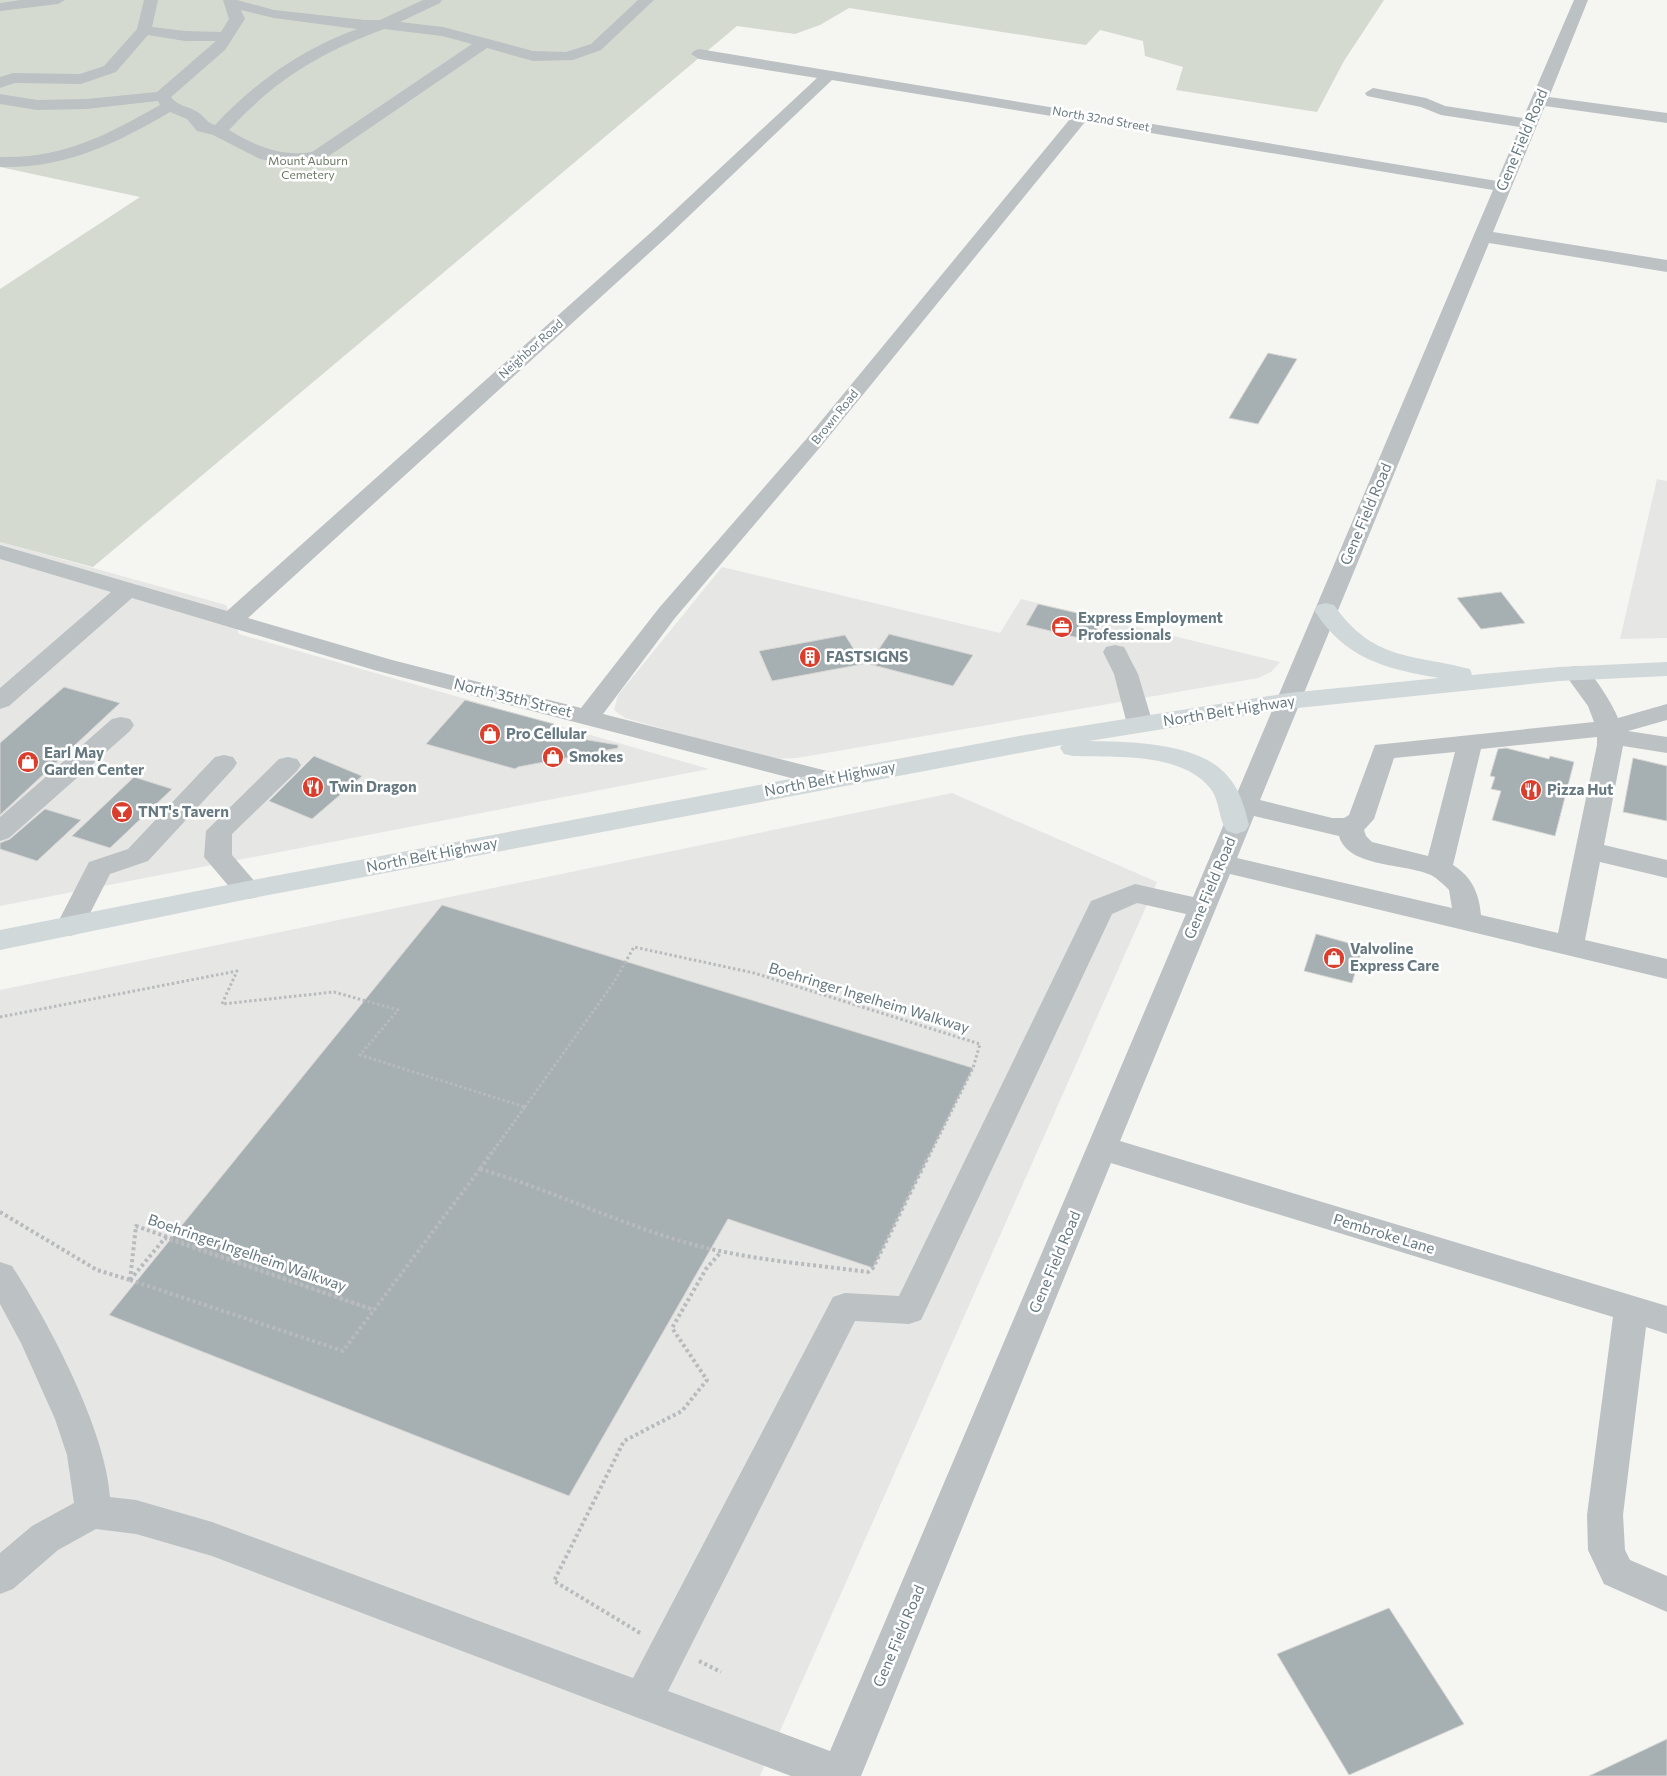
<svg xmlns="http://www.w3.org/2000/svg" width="1667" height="1776" viewBox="0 0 1667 1776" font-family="Commissioner,sans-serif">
  <rect width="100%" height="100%" fill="#f5f5f2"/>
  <g fill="#e6e6e5">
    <polygon points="1657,479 1667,481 1667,638 1620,639"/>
    <polygon points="0,542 226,605 239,634 709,769 0,906"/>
    <polygon points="722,567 1000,633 1021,599 1280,662 1271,672 1258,678 797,758 769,759 625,718 614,710 618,695"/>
    <polygon points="952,793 1157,882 760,1776 0,1776 0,990"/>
  </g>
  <polygon fill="#d5dad1" points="0,0 1384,0 1344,61 1317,112 1176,90 1183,67 1145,56 1143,41 1100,30 1086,45 849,8 820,25 795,34 737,26 93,567 0,542 0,289 140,197 0,167"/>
  <g fill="#a6afb2" stroke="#d7d6d4">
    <polygon points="1268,353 1297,359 1258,424 1229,418"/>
    <polygon points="1501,592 1525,623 1481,629 1457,598"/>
    <polygon points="1038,604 1103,619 1091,641 1026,625"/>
    <polygon points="889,634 973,655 953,686 869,664"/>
    <polygon points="845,635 863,664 772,681 759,651"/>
    <polygon points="64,687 120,703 0,815 0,743"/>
    <polygon points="465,700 554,724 546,733 618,745 618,748 518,767 515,769 426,744"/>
    <polygon points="1506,748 1549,759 1550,756 1574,762 1555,836 1492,820 1501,791 1491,789 1495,777 1490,776 1498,749"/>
    <polygon points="314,756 362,776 312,819 269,801"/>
    <polygon points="1633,758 1667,766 1667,821 1623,812"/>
    <polygon points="134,777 172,789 110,848 72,836"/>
    <polygon points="45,809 81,820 37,861 0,849 0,843 10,839"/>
    <polygon points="442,905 973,1068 873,1268 728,1219 569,1496 109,1315"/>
    <polygon points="1316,934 1363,947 1352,983 1304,971"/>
    <polygon points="1389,1608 1464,1724 1349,1775 1277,1654"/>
    <polygon points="1667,1739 1667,1776 1589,1776"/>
  </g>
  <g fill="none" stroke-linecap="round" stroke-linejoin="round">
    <g stroke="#b8bbbd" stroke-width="3" stroke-dasharray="2.5 2.5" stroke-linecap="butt">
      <polyline points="0,1017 237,971 222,1004 334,992 398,1010 360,1055 525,1107"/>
      <polyline points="525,1107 612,985 634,947 754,973 980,1044 973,1068 930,1154"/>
      <polyline points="491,1154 525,1107"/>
      <polyline points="491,1154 525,1107"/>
    </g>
    <g stroke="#b8bbbd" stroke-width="4" stroke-dasharray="3 3" stroke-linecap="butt">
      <path d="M480 1169C552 1190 619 1224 691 1244 749 1260 809 1264 868 1272L873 1268 930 1153"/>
      <polyline points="480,1169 491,1153"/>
      <polyline points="480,1169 492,1153"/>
      <polyline points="0,1212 97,1270 130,1280"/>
      <polyline points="130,1280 343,1351 374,1310"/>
      <polyline points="130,1280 136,1226 374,1310"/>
      <polyline points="130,1280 165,1238 374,1310"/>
      <polyline points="374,1310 480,1169"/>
      <polyline points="640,1633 554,1581 624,1441 682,1411 707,1380 672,1328 706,1269 721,1252"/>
      <polyline points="699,1661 721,1672"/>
    </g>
    <g fill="#bcc1c3" fill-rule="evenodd">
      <polygon points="21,0 65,0 58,4 0,11 0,3"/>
      <path d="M144 0H158L152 27 185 31 221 32 229 19 223 0H237L274 10 365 20H380L423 0H442L440 3 400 22 443 27 533 51 566 52 591 44 638 0H654L601 50 573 60 533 61 487 48 323 160 317 161 289 164 260 159 213 135 197 131 187 119 170 112C116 144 63 169 0 167V157C62 159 107 135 160 105L158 101 86 109 37 110 0 104V94L37 100 86 99 157 92 216 41H185L148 35 116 72 81 84 15 83 0 88V77L13 73 80 74 104 66 137 29ZM241 10 274 18 357 29C302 49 255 82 215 125 207 123 206 118 199 113 190 106 178 107 171 97L225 50 245 19ZM384 29 442 36 472 44 312 152C280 157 256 146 229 130 276 79 320 53 384 29Z"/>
      <path d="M1574 0H1588L1549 97 1667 113V123L1545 106 1493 232 1667 260V272L1489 243 1260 800 1332 818H1344L1349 815 1375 745 1594 722 1588 706 1564 673 1567 668C1573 666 1578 665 1583 667 1593 672 1614 707 1618 718L1667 704V720L1628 731 1667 737V753L1623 746 1604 845 1667 860V878L1600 862 1585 940 1667 959V979L1230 874 1120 1141 1667 1306V1334L1646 1327 1623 1515 1625 1550 1630 1560 1667 1576V1612L1604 1584 1588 1550 1587 1515 1613 1317 1111 1163 861 1776H791L212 1556 136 1534 96 1529 58 1550 13 1589 0 1594V1553L32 1526 74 1503 67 1455 55 1419 21 1343 0 1304V1262L12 1266 19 1277C54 1333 106 1433 110 1497L136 1500 212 1522 633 1678 833 1297 845 1293 899 1296 1091 901 1135 884 1193 897 1493 190 1085 122 822 445 675 618 603 714 835 773 839 779 835 785 826 787 374 670 132 598 9 706 0 709V688L111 592 0 559V545L227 611 657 227 817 78 699 59 691 54 694 51 699 49 1497 181 1520 127 1441 115 1421 107 1367 96 1365 93 1373 88 1426 98 1445 106 1523 118ZM832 80 1070 119 808 437 659 608 581 708 392 660 248 618 669 235ZM1597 737V745L1558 933 1481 915C1479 893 1472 877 1453 865L1481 749ZM1455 752 1428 856 1372 842 1366 836 1364 830 1374 819 1394 758ZM1254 816 1339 836C1348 868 1405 863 1431 875 1438 879 1444 885 1449 890L1452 908 1237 858ZM1137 903 1186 914 830 1751 668 1691 855 1321 909 1324 921 1320 1112 914Z"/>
      <polygon points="1115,645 1124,647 1138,674 1153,724 1149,730 1140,732 1131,730 1127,724 1114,674 1103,652 1106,647"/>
      <polygon points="121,717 130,719 134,725 130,731 9,838 0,841 0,817 112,719"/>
      <polygon points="224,755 233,757 237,763 233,769 148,861 110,874 80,933 70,936 60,933 56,926 89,862 128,849 215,757"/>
      <polygon points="288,757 297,759 301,765 297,771 232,834 232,855 262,890 258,897 248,899 238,897 204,857 206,831 279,759"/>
    </g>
    <path fill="#d1d8d9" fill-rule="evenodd" d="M1326 603 1334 605C1373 661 1412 654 1470 669L1472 675 1559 667 1667 662V676L1559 681 1288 709 1089 741C1131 742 1203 742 1230 779 1241 793 1245 809 1249 825L1245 831 1236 834 1227 831C1218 818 1220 800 1210 788 1179 751 1115 758 1073 756L1064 754 1060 748 1062 745 248 899 0 950V930L248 881 1019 736 1288 693 1439 678C1385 669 1344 658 1314 610L1318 605Z"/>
  </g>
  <defs>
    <g id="office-disc" transform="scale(1.125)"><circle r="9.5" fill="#da3f2d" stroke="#fff"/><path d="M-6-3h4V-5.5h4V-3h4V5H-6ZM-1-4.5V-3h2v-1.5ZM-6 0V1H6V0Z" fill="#fff"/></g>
    <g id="building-disc" transform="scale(1.125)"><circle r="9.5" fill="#da3f2d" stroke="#fff"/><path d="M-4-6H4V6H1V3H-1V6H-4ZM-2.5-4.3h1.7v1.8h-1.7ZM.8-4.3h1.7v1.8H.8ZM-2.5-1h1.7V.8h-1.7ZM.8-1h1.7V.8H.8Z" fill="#fff"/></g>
    <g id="shop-disc" transform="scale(1.125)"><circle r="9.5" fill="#da3f2d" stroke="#fff"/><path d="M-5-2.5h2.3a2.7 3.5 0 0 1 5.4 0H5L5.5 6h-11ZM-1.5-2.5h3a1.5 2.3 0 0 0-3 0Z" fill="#fff"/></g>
    <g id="restaurant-disc" transform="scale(1.125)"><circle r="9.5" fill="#da3f2d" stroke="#fff"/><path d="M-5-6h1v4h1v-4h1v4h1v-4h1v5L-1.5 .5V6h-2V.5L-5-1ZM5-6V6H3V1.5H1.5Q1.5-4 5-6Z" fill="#fff"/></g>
    <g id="bar-disc" transform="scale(1.125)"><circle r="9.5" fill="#da3f2d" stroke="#fff"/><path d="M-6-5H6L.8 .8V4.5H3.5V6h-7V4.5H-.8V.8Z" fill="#fff"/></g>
  </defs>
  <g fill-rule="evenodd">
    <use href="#office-disc" x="1062" y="627"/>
    <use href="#building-disc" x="810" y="657"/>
    <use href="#shop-disc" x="490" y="734"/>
    <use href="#shop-disc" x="553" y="757"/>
    <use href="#shop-disc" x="28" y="762"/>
    <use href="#restaurant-disc" x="313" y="787"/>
    <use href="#restaurant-disc" x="1531" y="790"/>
    <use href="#bar-disc" x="122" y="812"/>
    <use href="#shop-disc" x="1334" y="958"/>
  </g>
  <g text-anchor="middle" stroke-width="5" stroke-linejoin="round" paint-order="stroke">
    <g font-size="12" fill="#667981" stroke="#fff">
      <text transform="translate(1101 119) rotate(10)" y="4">North 32nd Street</text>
      <text transform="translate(531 349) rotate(-42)" y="4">Neighbor Road</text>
      <text transform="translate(835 417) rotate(-51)" y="4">Brown Road</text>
    </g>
    <g font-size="12" fill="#6b7964" stroke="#fff">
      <text x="308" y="165">Mount Auburn<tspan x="308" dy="14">Cemetery</tspan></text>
    </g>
    <g font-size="15" fill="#667981" stroke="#fff">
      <text transform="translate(1522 140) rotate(-67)" y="5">Gene Field Road</text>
      <text transform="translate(1366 514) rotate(-67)" y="5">Gene Field Road</text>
      <text transform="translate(513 698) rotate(14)" y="5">North 35th Street</text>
      <text transform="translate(1229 711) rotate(-9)" y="5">North Belt Highway</text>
      <text transform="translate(830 779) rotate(-11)" y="5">North Belt Highway</text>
      <text transform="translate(432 855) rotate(-11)" y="5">North Belt Highway</text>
      <text transform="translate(1210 888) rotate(-67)" y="5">Gene Field Road</text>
      <text transform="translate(869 998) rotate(17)" y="5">Boehringer Ingelheim Walkway</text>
      <text transform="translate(1384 1234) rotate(17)" y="5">Pembroke Lane</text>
      <text transform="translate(247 1253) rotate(19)" y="5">Boehringer Ingelheim Walkway</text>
      <text transform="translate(1055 1262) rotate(-67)" y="5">Gene Field Road</text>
      <text transform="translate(899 1636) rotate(-67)" y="5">Gene Field Road</text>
    </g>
    <g font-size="15" font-weight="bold" fill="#667981" stroke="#fff" text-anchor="start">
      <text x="1078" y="623">Express Employment<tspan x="1078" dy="17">Professionals</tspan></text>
      <text x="826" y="662">FASTSIGNS</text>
      <text x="506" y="739">Pro Cellular</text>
      <text x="44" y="758">Earl May<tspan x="44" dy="17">Garden Center</tspan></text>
      <text x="569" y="762">Smokes</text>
      <text x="329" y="792">Twin Dragon</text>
      <text x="1547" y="795">Pizza Hut</text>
      <text x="138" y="817">TNT's Tavern</text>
      <text x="1350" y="954">Valvoline<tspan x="1350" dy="17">Express Care</tspan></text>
    </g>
  </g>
</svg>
